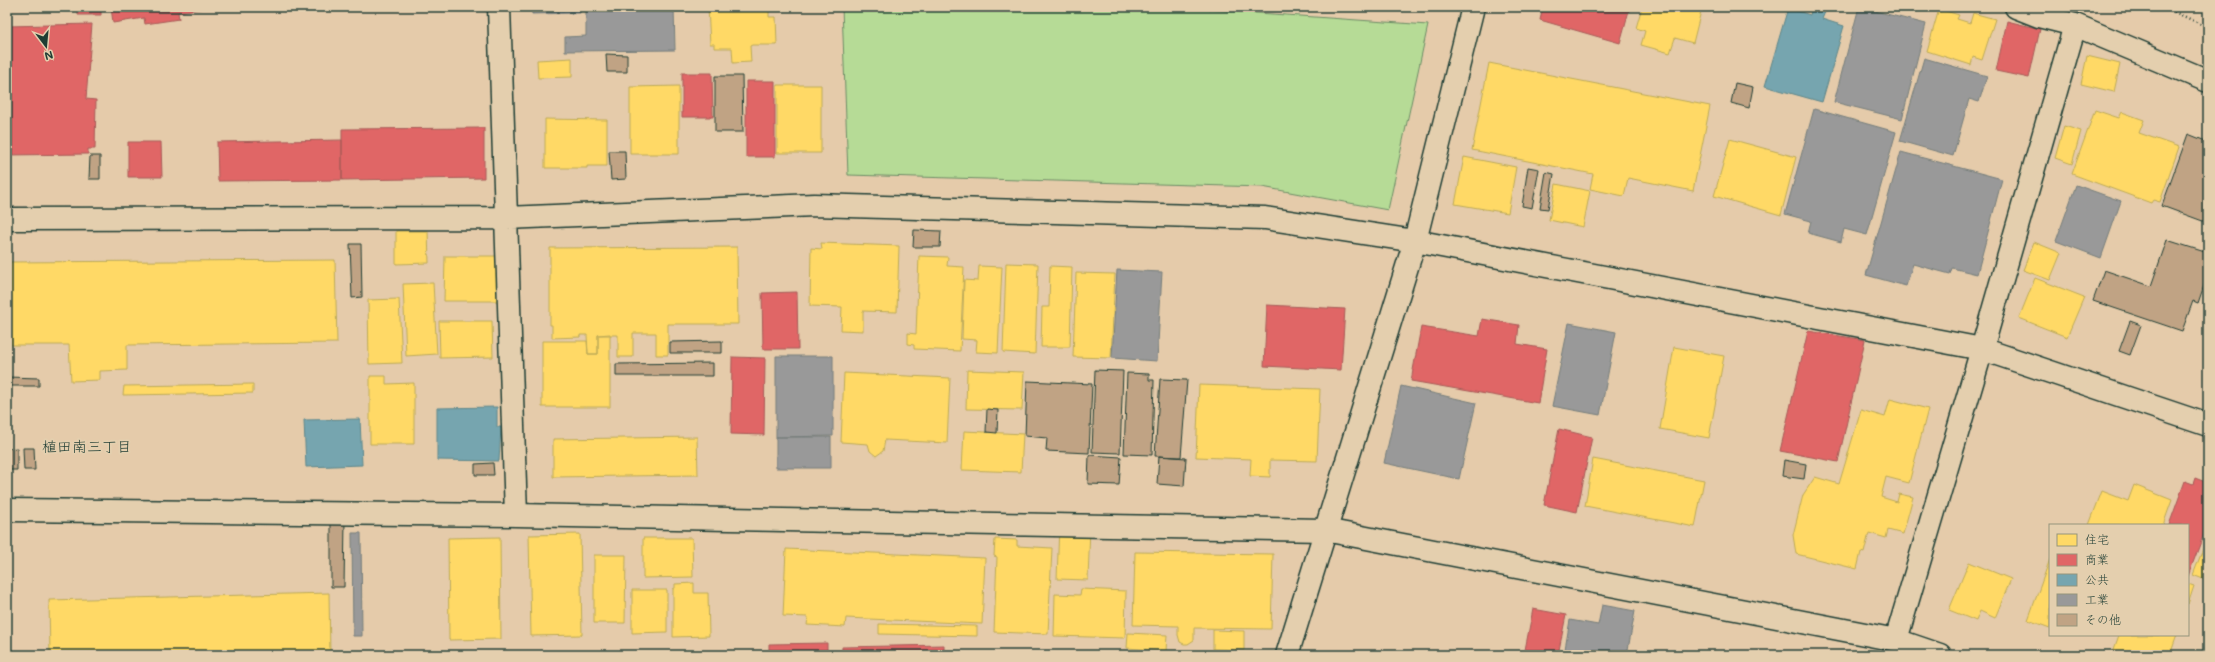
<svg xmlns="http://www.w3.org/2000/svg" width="2215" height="662" font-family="Mali,'Klee One',sans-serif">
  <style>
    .green { fill: #b6db96; stroke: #6a8c65 }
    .homes { fill: #ffd966; stroke: #bcaa57 }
    .shops { fill: #e06666; stroke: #a65a57 }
    .public { fill: #76a5af; stroke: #5c868a }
    .industry { fill: #999; stroke: #747d7b }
    .building { fill: #c0a384; stroke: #1f3d34 }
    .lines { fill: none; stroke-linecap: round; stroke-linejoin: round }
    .minor-casing { stroke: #1f3d34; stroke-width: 25 }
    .tertiary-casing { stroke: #1f3d34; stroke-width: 25 }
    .path { stroke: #1f3d34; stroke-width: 2.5; stroke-dasharray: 1 3; stroke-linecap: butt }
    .minor { stroke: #e4cfae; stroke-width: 22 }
    .tertiary { stroke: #e4cfae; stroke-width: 22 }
    .labels { text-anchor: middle; stroke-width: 4; stroke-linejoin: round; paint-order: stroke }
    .neighbourhood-label { font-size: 15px; fill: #1f3d34; stroke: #e4cfae }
  </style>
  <rect width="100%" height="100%" fill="#e5cbaa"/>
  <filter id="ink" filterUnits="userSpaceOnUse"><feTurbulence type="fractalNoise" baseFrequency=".025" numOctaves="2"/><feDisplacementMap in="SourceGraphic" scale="8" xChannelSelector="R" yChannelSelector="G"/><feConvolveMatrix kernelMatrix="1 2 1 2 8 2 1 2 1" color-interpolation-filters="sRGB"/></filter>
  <g filter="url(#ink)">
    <path class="green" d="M842 7H1173L1428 25 1388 210 1262 187 848 175Z"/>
    <path class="homes" d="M708 7H784L769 8V17H776L777 45H752L750 46 751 62 733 63 732 48H714V44H710Z
      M1642 7H1702L1693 43 1675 38 1670 53 1641 45 1645 31 1636 28Z
      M1939 9 1959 15 1957 19 1970 23 1973 13 1995 19 1982 60 1973 57 1971 65 1927 51Z
      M2087 56 2120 64 2114 92 2081 84Z
      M572 58V77L538 78 537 60Z
      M1489 63 1710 106 1693 191 1628 178 1624 196 1590 189 1593 174 1472 150Z
      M777 85H821V153H777Z
      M679 86V154H630V87Z
      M2095 110 2119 118 2122 112 2144 120 2139 133 2179 147 2160 202 2153 200 2151 203 2072 174Z
      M545 119 607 120V166H587V168H545Z
      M2064 126 2081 131 2072 164 2055 158Z
      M1730 139 1796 157 1781 215 1714 196Z
      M1464 157 1516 167 1508 213 1455 204Z
      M1556 184 1590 191 1583 227 1549 220Z
      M396 231H428L429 263 396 264Z
      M2034 242 2061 253 2050 280 2023 270Z
      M821 243 899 246 897 312 863 311V331L841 330 842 307 810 306 811 248 822 249Z
      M737 247 738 324H668V355H656V333H633V357H618V335H598V354H588L587 335H580V337L552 338V325H550V248Z
      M445 256H498V301H444Z
      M919 256 948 257 947 266 964 267 960 351 914 349V345L908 344V333L916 334Z
      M335 260 337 343 127 345V370L100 371V380L71 381 69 345H11L10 262Z
      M1006 263 1038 264 1035 354 1003 352Z
      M979 266 1002 267 998 353 976 352 977 340 962 339 964 280 978 281Z
      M1050 266 1072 267 1070 347H1041L1042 307H1049Z
      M1076 273 1115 274 1111 358 1073 357Z
      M2035 278 2084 297 2067 337 2019 318Z
      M433 283 437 354 406 356 403 284Z
      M399 299 402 363 369 364 368 300Z
      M2208 313V325L2204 324Z
      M439 321H492L493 357 440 358Z
      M610 334V407H542V341H587L588 354H598V335Z
      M1674 347 1724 356 1709 438 1660 429Z
      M967 370 1024 372 1022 410 966 409Z
      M844 373 950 378 947 443 885 440 883 451 876 456 870 451 868 444 841 442Z
      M370 376H386V384L414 383V444H370Z
      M253 384V393L123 395 124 386Z
      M1199 385 1320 389 1317 461 1270 460V477L1250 476 1251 459 1196 457Z
      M1890 399 1928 409 1909 483 1886 477 1881 497 1897 502 1899 494 1913 497 1903 534 1888 530 1886 538 1869 533 1864 553 1861 552 1857 569 1796 554 1793 535 1803 495 1815 477 1839 484 1861 410 1885 417Z
      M964 431 1023 434 1021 472 962 470Z
      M697 437 698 475 553 477V439Z
      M1593 459 1704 480 1695 527 1585 506Z
      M2134 485 2172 500 2163 525H2089L2102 491 2128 501Z
      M1059 525 1090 527 1088 580 1057 579Z
      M580 534 582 635 531 636 529 535Z
      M2208 536V581L2193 575Z
      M500 537 501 639 449 640 448 538Z
      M643 538H692L693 577 643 578Z
      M995 539 1017 540V546L1052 548 1048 634 994 632 997 557 994 556Z
      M786 549 985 558 982 624 846 618 845 627 807 625 808 617 783 616Z
      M1135 552 1273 554 1271 629 1194 628V640L1188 644H1184L1180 642 1178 635V626L1133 625Z
      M594 555H626L625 623H594Z
      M2050 559V628L2028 620Z
      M1969 562 2011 579 1995 618 1980 611 1976 621 1949 610Z
      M694 583V593H708L709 636 673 637V589L675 588V584Z
      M2188 584 2194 586 2188 604Z
      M1081 589 1126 591 1125 638 1054 636 1055 594 1080 595Z
      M632 590H667V632L632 633Z
      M329 593 330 655H50L49 600Z
      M879 624 977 626V636L879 634Z
      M1213 630 1244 631V650L1213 649Z
      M1128 633 1167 635 1166 651 1127 648Z
      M2119 635H2177L2170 655H2112Z"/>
    <path class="shops" d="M78 7H101V15H78Z
      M111 7H212L178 12 179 19 145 24 144 18 113 23Z
      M1543 7H1630L1620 43 1540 20Z
      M2007 21 2040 29 2029 78 1996 71Z
      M92 24 86 99 96 100 95 149H88V154L7 155V26Z
      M682 73H712L713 117H682Z
      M746 81H775V157H746Z
      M484 128V178L342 180V129Z
      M342 140V180L218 181 217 142Z
      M128 142H161L162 177H128Z
      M797 292 798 349H763L762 293Z
      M1267 305 1345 309 1341 370 1264 366Z
      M1482 319 1519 325 1517 344 1547 349 1538 403 1411 381 1421 327 1479 336Z
      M1808 331 1865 340 1838 462 1780 451Z
      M732 357 765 358 764 435 731 434Z
      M1559 429 1592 437 1577 512 1544 505Z
      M2195 478 2208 483V523L2188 576V525H2169L2185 481 2193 484Z
      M1533 609 1566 615 1558 655H1524Z
      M827 643V655H769V644Z
      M944 645V655H842V647Z"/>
    <path class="public" d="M1788 8 1810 15 1812 8 1825 12 1822 19 1844 26 1822 102 1765 86Z
      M497 407V427H501L499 461 437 460V408Z
      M360 419 362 465 306 467 304 420Z"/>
    <path class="industry" d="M532 7H580V13L532 14Z
      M586 7H674L675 50 565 51V37L586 36Z
      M1859 7 1926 24 1902 119 1834 102Z
      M1924 58 1987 76 1979 102 1969 99 1953 156 1900 141Z
      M1814 109 1896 132 1867 235 1844 229 1841 242 1808 233 1811 221 1785 214Z
      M1901 152 2002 179 1977 274 1952 268 1950 274 1913 264 1906 286 1866 275Z
      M2076 185 2121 201 2101 258 2056 241Z
      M1117 270 1162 272 1157 361 1112 358Z
      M1569 323 1616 332 1600 415 1552 406Z
      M776 356H833V436L776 437Z
      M1401 386 1476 403 1459 479 1384 463Z
      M776 437H831V468H776Z
      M352 533H361L362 636H353Z
      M1602 605 1635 611 1627 655H1564L1570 620 1598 625Z"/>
    <path class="building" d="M606 54 627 55V72H607Z
      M715 76H742L743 132H715Z
      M1735 83 1753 87 1749 108 1731 103Z
      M2188 134 2208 142V223L2162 206Z
      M609 151H625L626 179 611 180Z
      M90 156H100V179H89Z
      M1528 167 1539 169 1532 208 1522 206Z
      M1546 172 1554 174 1548 209 1540 208Z
      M914 230 941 231 940 247H913Z
      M2167 240 2208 253V274L2198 303 2193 301 2182 331 2093 301 2104 270 2151 286Z
      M350 244H361L362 297 352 298Z
      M2130 321 2141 325 2130 355 2119 351Z
      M722 341V353H670V342Z
      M713 363V376H616V364Z
      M1095 370 1123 371 1120 453 1092 452Z
      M1127 373 1149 374V380H1154L1152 455 1124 454Z
      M7 377 39 378V386H7Z
      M1160 379 1187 380 1181 457 1155 456Z
      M1027 381 1092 384 1089 453 1046 451 1047 438 1025 436Z
      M987 409 998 410 997 433 986 432Z
      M17 448V470H7V449Z
      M23 448H34L35 470H24Z
      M1089 455 1121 457 1119 485 1088 484Z
      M1159 456 1186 458 1184 486 1157 484Z
      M1784 460 1806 464 1804 479 1782 476Z
      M493 463 494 475H475V464Z
      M331 520H345L344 587H331Z"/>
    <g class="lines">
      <g class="minor-casing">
        <path id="minor" d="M499 7 516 515
          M2016 7 2039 16 2075 25 2208 81
          M7 219 506 218 814 205 1265 218 1415 241 1473 7
          M7 510 516 515 1325 530 1896 640 1940 655
          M1896 640 1982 349 2075 25"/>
      </g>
      <g class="tertiary-casing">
        <path id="tertiary" d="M1287 655 1415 241 1982 349 2208 425"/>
      </g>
      <path class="path" d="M2163 7 2208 27"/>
      <use href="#minor" class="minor"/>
      <use href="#tertiary" class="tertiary"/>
    </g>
  </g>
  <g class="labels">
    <g class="neighbourhood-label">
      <text x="87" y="452">植田南三丁目</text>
    </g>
  </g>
  <rect width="2215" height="662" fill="none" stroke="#e4cfae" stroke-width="24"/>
  <rect x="12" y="12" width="2191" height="638" fill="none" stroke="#1f3d34" stroke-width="1.5" filter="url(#ink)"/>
  <rect x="2049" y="524" width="140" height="112" fill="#e4cfae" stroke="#95957d"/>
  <rect x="2057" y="534" width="20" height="12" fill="#ffd966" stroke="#95957d"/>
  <text x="2085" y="544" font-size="12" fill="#1f3d34">住宅</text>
  <rect x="2057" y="554" width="20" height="12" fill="#e06666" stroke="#95957d"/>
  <text x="2085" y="564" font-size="12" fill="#1f3d34">商業</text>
  <rect x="2057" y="574" width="20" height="12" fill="#76a5af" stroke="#95957d"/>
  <text x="2085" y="584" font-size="12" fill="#1f3d34">公共</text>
  <rect x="2057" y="594" width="20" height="12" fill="#999999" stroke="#95957d"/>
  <text x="2085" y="604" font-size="12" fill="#1f3d34">工業</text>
  <rect x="2057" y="614" width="20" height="12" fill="#c0a384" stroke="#95957d"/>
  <text x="2085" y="624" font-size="12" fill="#1f3d34">その他</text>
  <g transform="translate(46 46) rotate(164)" stroke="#e4cfae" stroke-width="3" paint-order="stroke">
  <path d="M0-3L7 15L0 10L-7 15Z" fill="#1f3d34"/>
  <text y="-6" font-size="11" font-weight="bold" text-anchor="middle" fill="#1f3d34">N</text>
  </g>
</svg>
